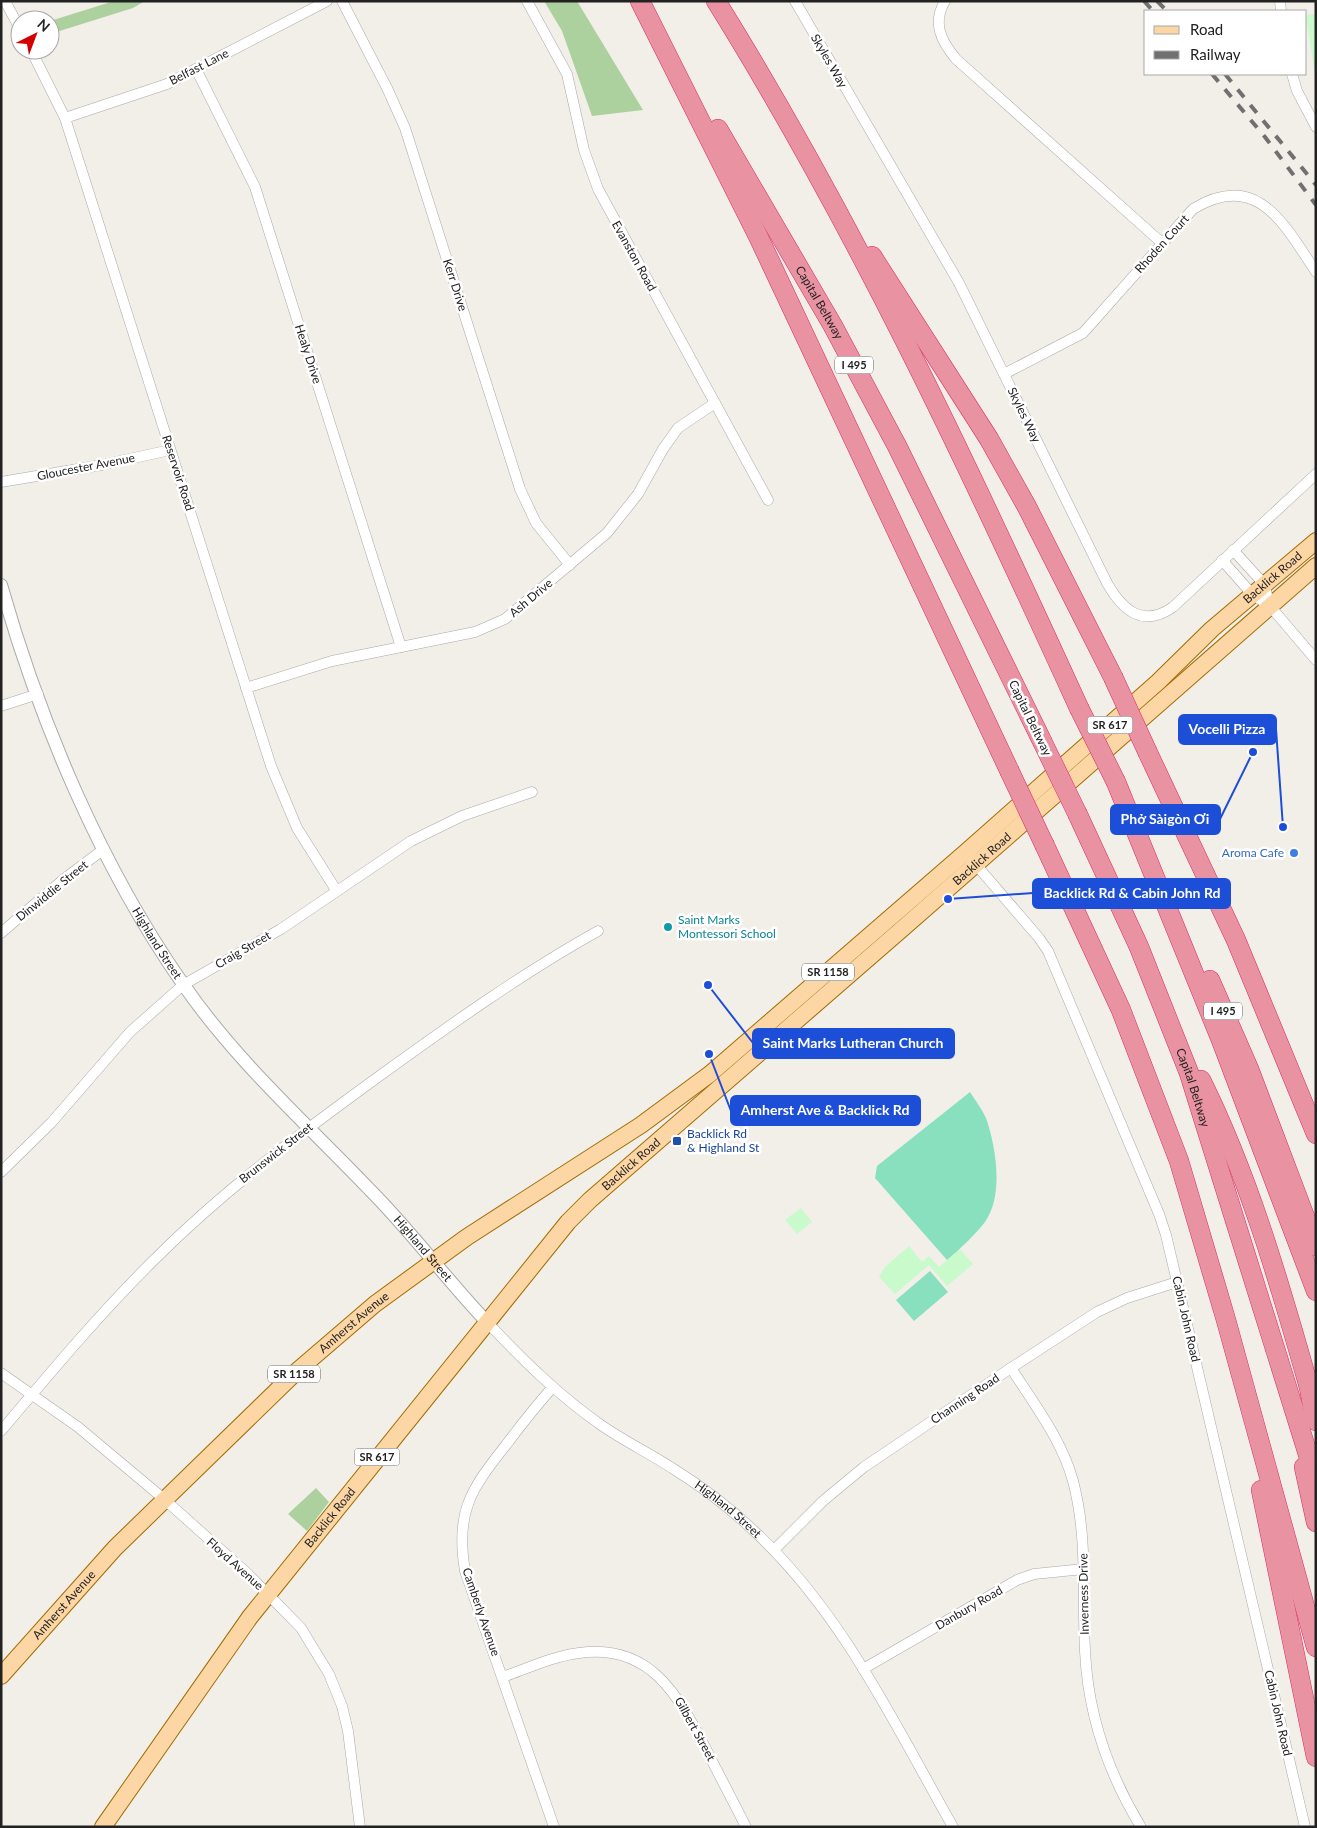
<svg xmlns="http://www.w3.org/2000/svg" width="1317" height="1828" font-family="Lato,sans-serif">
  <style>
    .forest { fill: #add19e }
    .park { fill: #c8facc }
    .pitch { fill: #88e0be }
    .lines { fill: none; stroke-linecap: round; stroke-linejoin: round }
    .minor-casing { stroke: #a9a9a9; stroke-width: 11 }
    .tertiary-casing { stroke: #a9a9a9; stroke-width: 14 }
    .primary-casing { stroke: #a06b00; stroke-width: 18 }
    .motorway-casing { stroke: #dc2a67; stroke-width: 20 }
    .minor { stroke: #fff; stroke-width: 10 }
    .tertiary { stroke: #fff; stroke-width: 12 }
    .primary { stroke: #fcd6a4; stroke-width: 16 }
    .motorway { stroke: #e892a2; stroke-width: 19 }
    .rail { stroke: #707070; stroke-width: 4; stroke-dasharray: 10 10; stroke-linecap: butt }
    .motorway-bridge-casing { stroke: #dc2a67; stroke-width: 20; stroke-linecap: butt }
    .motorway-bridge { stroke: #e892a2; stroke-width: 19 }
    .shop-dot { fill: #3f7fe0; stroke: #fff; stroke-width: 2 }
    .culture-dot { fill: #0f9aa8; stroke: #fff; stroke-width: 2 }
    .transit-dot { fill: #1a4fb4; stroke: #fff; stroke-width: 2 }
    .labels { text-anchor: middle; stroke-width: 5; stroke-linejoin: round; paint-order: stroke }
    .shield { fill: #fff; stroke: #646464; stroke-width: 1 }
    .shield-label { font-size: 11px; font-weight: bold; fill: #222 }
    .street-label { font-size: 12px; fill: #222; stroke: #fff }
    .shop-label { font-size: 12px; fill: #366cbe; stroke: #fff; text-anchor: end }
    .culture-label { font-size: 12px; fill: #0d838f; stroke: #fff; text-anchor: start }
    .transit-label { font-size: 12px; fill: #164399; stroke: #fff; text-anchor: start }
    .leader { fill: none; stroke: #1d4ed8; stroke-width: 2 }
    .callout-dot { fill: #1d4ed8; stroke: #fff; stroke-width: 2 }
    .callout { fill: #1d4ed8; stroke: #1d4ed8; stroke-width: 2 }
    .callout-label { font-size: 14px; text-anchor: middle; font-weight: bold; fill: #fff }
  </style>
  <rect width="100%" height="100%" fill="#f2efe9"/>
  <path class="forest" d="M114 1H145L133 8 50 34V21Z
    M544 1H577L643 110 592 116 562 31Z
    M316 1488 329 1502 307 1531 288 1514Z"/>
  <path class="park" d="M1316 14V81L1306 17V15Z
    M801 1208 812 1222 797 1234 785 1220Z
    M909 1246 922 1262 929 1256 939 1267 960 1249 973 1264 947 1286 929 1265 895 1294 879 1277 885 1267Z"/>
  <path class="pitch" d="M970 1092C975 1100 982 1109 986 1118 996 1147 1004 1195 985 1222 974 1236 960 1249 947 1260L875 1178 877 1166Z
    M930 1271 948 1292 914 1321 896 1300Z"/>
  <g class="lines">
    <g class="minor-casing">
      <g id="minor">
        <path d="M5 1 20 29"/>
        <path d="M342 1 387 88 405 128 520 489 536 523 570 565"/>
        <path d="M527 1 567 74 584 150 598 189 768 500"/>
        <path d="M795 1 959 283 1107 583C1123 611 1143 628 1173 607L1316 474"/>
        <path d="M945 1C932 23 941 41 956 59L1162 243"/>
        <path d="M1280 1 1281 11"/>
        <path d="M31 50 65 118 271 766 297 828 336 890"/>
        <path d="M196 69 255 187 401 647"/>
        <path d="M1292 74 1297 91 1316 127"/>
        <path d="M65 118 167 84 327 1"/>
        <path d="M1004 374 1083 333 1193 209C1258 169 1285 226 1316 272"/>
        <path d="M1 482 102 465 170 450"/>
        <path d="M1233 550 1264 584 1270 606"/>
        <path d="M1222 560 1252 594 1270 606 1316 660"/>
        <path d="M246 688 332 661 475 632 505 619 607 533 638 494 663 449 678 428 715 403"/>
        <path d="M1 706 38 694"/>
        <path d="M972 860 1039 938 1048 951 1159 1214 1166 1235 1305 1827"/>
        <path d="M1 933 64 879 104 849"/>
        <path d="M1 1172 51 1123 130 1032 183 985 281 929 411 841 462 816 532 792"/>
        <path id="s1" d="M486 1321C522 1359 558 1395 601 1425 624 1441 649 1453 672 1468 701 1486 728 1506 753 1530 842 1612 894 1723 953 1827"/>
        <path d="M1011 1368C1034 1404 1062 1440 1073 1481 1088 1537 1082 1594 1085 1651 1088 1715 1108 1773 1141 1827"/>
        <path d="M1 1373 78 1427 164 1499 247 1573 301 1628 329 1674 342 1706 348 1731 360 1827"/>
        <path d="M552 1388C536 1406 521 1425 506 1445 471 1489 455 1512 465 1571L554 1827"/>
        <path d="M1 1431C51 1372 101 1312 156 1258 224 1190 301 1133 378 1077 450 1025 521 974 598 931"/>
        <path d="M774 1550 823 1501 864 1467 1011 1368 1097 1312 1127 1298 1177 1282"/>
        <path d="M863 1669 1017 1580 1034 1574 1084 1569"/>
        <path d="M503 1677C528 1668 554 1656 579 1653 650 1643 678 1695 706 1749 719 1775 733 1801 746 1827"/>
      </g>
    </g>
    <g class="tertiary-casing">
      <g id="tertiary">
        <path id="s2" d="M1 585C40 722 101 867 183 984 236 1061 306 1123 370 1190 411 1231 446 1279 486 1321"/>
      </g>
    </g>
    <g class="primary-casing">
      <g id="primary">
        <path id="s3" d="M1 1676 115 1548 297 1371 375 1304 467 1237 641 1125 710 1074 966 852 1158 682 1212 629 1316 541"/>
        <path id="s4" d="M103 1827 250 1617 568 1222 590 1200C833 990 1075 778 1316 566"/>
      </g>
    </g>
    <g class="motorway-casing">
      <g id="motorway">
        <path d="M640 1 758 236 1009 770"/>
        <path d="M716 1C856 226 969 467 1079 708"/>
        <path id="s5" d="M718 129 833 326 897 446 1042 741"/>
        <path d="M872 256 989 439 1027 507 1113 677"/>
        <path d="M1148 753 1236 940 1316 1134"/>
        <path d="M1116 782 1221 1040 1316 1291"/>
        <path id="s6" d="M1078 815 1139 947 1189 1073 1316 1480"/>
        <path d="M1045 846 1121 1010 1179 1161 1226 1320 1316 1647"/>
        <path d="M1210 980 1249 1069 1316 1246"/>
        <path d="M1201 1080C1248 1175 1278 1278 1307 1380 1311 1393 1312 1408 1316 1421"/>
        <path d="M1304 1467 1316 1522"/>
        <path d="M1261 1490 1316 1757"/>
      </g>
    </g>
    <use href="#minor" class="minor"/>
    <use href="#tertiary" class="tertiary"/>
    <use href="#primary" class="primary"/>
    <use href="#motorway" class="motorway"/>
    <path class="rail" d="M1144 1 1153 11
      M1157 1 1167 11
      M1212 74 1265 137 1316 205
      M1225 74 1316 185"/>
    <g class="motorway-bridge-casing">
      <path id="motorway-bridge" d="M1113 677 1148 753
        M1079 708 1116 782
        M1042 741 1078 815
        M1009 770 1045 846"/>
    </g>
    <use href="#motorway-bridge" class="motorway-bridge"/>
  </g>
  <circle class="shop-dot" cx="1294" cy="853" r="5"/>
  <circle class="culture-dot" cx="668" cy="927" r="5"/>
  <rect class="transit-dot" x="672" y="1136" width="10" height="10" rx="2.5"/>
  <g class="labels">
    <g class="shield">
      <rect x="835" y="356.5" width="38" height="17" rx="4"/>
      <rect x="1087.5" y="716.5" width="45" height="17" rx="4"/>
      <rect x="802" y="963.5" width="52" height="17" rx="4"/>
      <rect x="1204" y="1002.5" width="38" height="17" rx="4"/>
      <rect x="268" y="1365.5" width="52" height="17" rx="4"/>
      <rect x="354.5" y="1448.5" width="45" height="17" rx="4"/>
    </g>
    <g class="shield-label">
      <text x="854" y="369">I 495</text>
      <text x="1110" y="729">SR 617</text>
      <text x="828" y="976">SR 1158</text>
      <text x="1223" y="1015">I 495</text>
      <text x="294" y="1378">SR 1158</text>
      <text x="377" y="1461">SR 617</text>
    </g>
    <g class="street-label">
      <text transform="translate(829 61) rotate(60)" y="4">Skyles Way</text>
      <text transform="translate(199 67) rotate(-27)" y="4">Belfast Lane</text>
      <text transform="translate(1162 244) rotate(-48)" y="4">Rhoden Court</text>
      <text transform="translate(634 256) rotate(61)" y="4">Evanston Road</text>
      <text transform="translate(455 285) rotate(72)" y="4">Kerr Drive</text>
      <text dy="4" stroke="none"><textPath href="#s5" startOffset="201">Capital Beltway</textPath></text>
      <text transform="translate(308 354) rotate(72)" y="4">Healy Drive</text>
      <text transform="translate(1024 415) rotate(64)" y="4">Skyles Way</text>
      <text transform="translate(86 467) rotate(-11)" y="4">Gloucester Avenue</text>
      <text transform="translate(178 473) rotate(72)" y="4">Reservoir Road</text>
      <text dy="4" stroke="none"><textPath href="#s3" startOffset="1685">Backlick Road</textPath></text>
      <text transform="translate(531 598) rotate(-40)" y="4">Ash Drive</text>
      <text transform="translate(1030 718) rotate(64)" y="4">Capital Beltway</text>
      <text dy="4" stroke="none"><textPath href="#s4" startOffset="1314">Backlick Road</textPath></text>
      <text transform="translate(52 891) rotate(-39)" y="4">Dinwiddie Street</text>
      <text dy="4" stroke="none"><textPath href="#s2" startOffset="392">Highland Street</textPath></text>
      <text transform="translate(243 950) rotate(-30)" y="4">Craig Street</text>
      <text dy="4" stroke="none"><textPath href="#s6" startOffset="296">Capital Beltway</textPath></text>
      <text transform="translate(276 1153) rotate(-38)" y="4">Brunswick Street</text>
      <text dy="4" stroke="none"><textPath href="#s4" startOffset="849">Backlick Road</textPath></text>
      <text dy="4" stroke="none"><textPath href="#s2" startOffset="798">Highland Street</textPath></text>
      <text transform="translate(1186 1319) rotate(77)" y="4">Cabin John Road</text>
      <text dy="4" stroke="none"><textPath href="#s3" startOffset="500">Amherst Avenue</textPath></text>
      <text transform="translate(965 1399) rotate(-34)" y="4">Channing Road</text>
      <text dy="4" stroke="none"><textPath href="#s1" startOffset="308">Highland Street</textPath></text>
      <text dy="4" stroke="none"><textPath href="#s4" startOffset="384">Backlick Road</textPath></text>
      <text transform="translate(235 1564) rotate(42)" y="4">Floyd Avenue</text>
      <text transform="translate(1084 1594) rotate(-91)" y="4">Inverness Drive</text>
      <text dy="4" stroke="none"><textPath href="#s3" startOffset="95">Amherst Avenue</textPath></text>
      <text transform="translate(969 1608) rotate(-30)" y="4">Danbury Road</text>
      <text transform="translate(481 1612) rotate(71)" y="4">Camberly Avenue</text>
      <text transform="translate(1278 1713) rotate(77)" y="4">Cabin John Road</text>
      <text transform="translate(695 1729) rotate(61)" y="4">Gilbert Street</text>
    </g>
    <g class="shop-label">
      <text x="1284" y="857">Aroma Cafe</text>
    </g>
    <g class="culture-label">
      <text x="678" y="924">Saint Marks<tspan x="678" dy="14">Montessori School</tspan></text>
    </g>
    <g class="transit-label">
      <text x="687" y="1138">Backlick Rd<tspan x="687" dy="14">&amp; Highland St</tspan></text>
    </g>
  </g>
  <path class="leader" d="M1283 827L1276 729M1253 752L1220 819M948 899L1033 893M708 985L753 1043M709 1054L731 1111"/>
  <g class="callout-dot">
    <circle cx="1283" cy="827" r="5"/>
    <circle cx="1253" cy="752" r="5"/>
    <circle cx="948" cy="899" r="5"/>
    <circle cx="708" cy="985" r="5"/>
    <circle cx="709" cy="1054" r="5"/>
  </g>
  <g class="callout">
    <rect x="1179" y="715" width="97" height="29" rx="5"/>
    <rect x="1111" y="805" width="109" height="29" rx="5"/>
    <rect x="1033" y="879" width="197" height="29" rx="5"/>
    <rect x="753" y="1029" width="201" height="29" rx="5"/>
    <rect x="731" y="1096" width="189" height="29" rx="5"/>
  </g>
  <g class="callout-label">
    <text x="1227" y="734">Vocelli Pizza</text>
    <text x="1165" y="824">Phở Sàigòn Ơi</text>
    <text x="1132" y="898">Backlick Rd &amp; Cabin John Rd</text>
    <text x="853" y="1048">Saint Marks Lutheran Church</text>
    <text x="825" y="1115">Amherst Ave &amp; Backlick Rd</text>
  </g>
  <rect width="1317" height="1828" fill="none" stroke="#222222" stroke-width="5"/>
  <rect x="1144" y="10" width="162" height="65" fill="#ffffff" stroke="#a7a7a7"/>
  <rect x="1154" y="26" width="25" height="8" fill="#fcd6a4" stroke="#a7a7a7"/>
  <text x="1190" y="35" font-size="15" fill="#222222">Road</text>
  <rect x="1154" y="51" width="25" height="8" fill="#707070" stroke="#a7a7a7"/>
  <text x="1190" y="60" font-size="15" fill="#222222">Railway</text>
  <g transform="translate(35 35) rotate(42)"><circle r="24" fill="#ffffff" stroke="#a7a7a7"/>
  <path d="M0-4L9 19L0 12L-9 19Z" fill="#d40000"/>
  <text y="-8" font-size="14" font-weight="bold" text-anchor="middle" fill="#222222">N</text>
  </g>
</svg>
